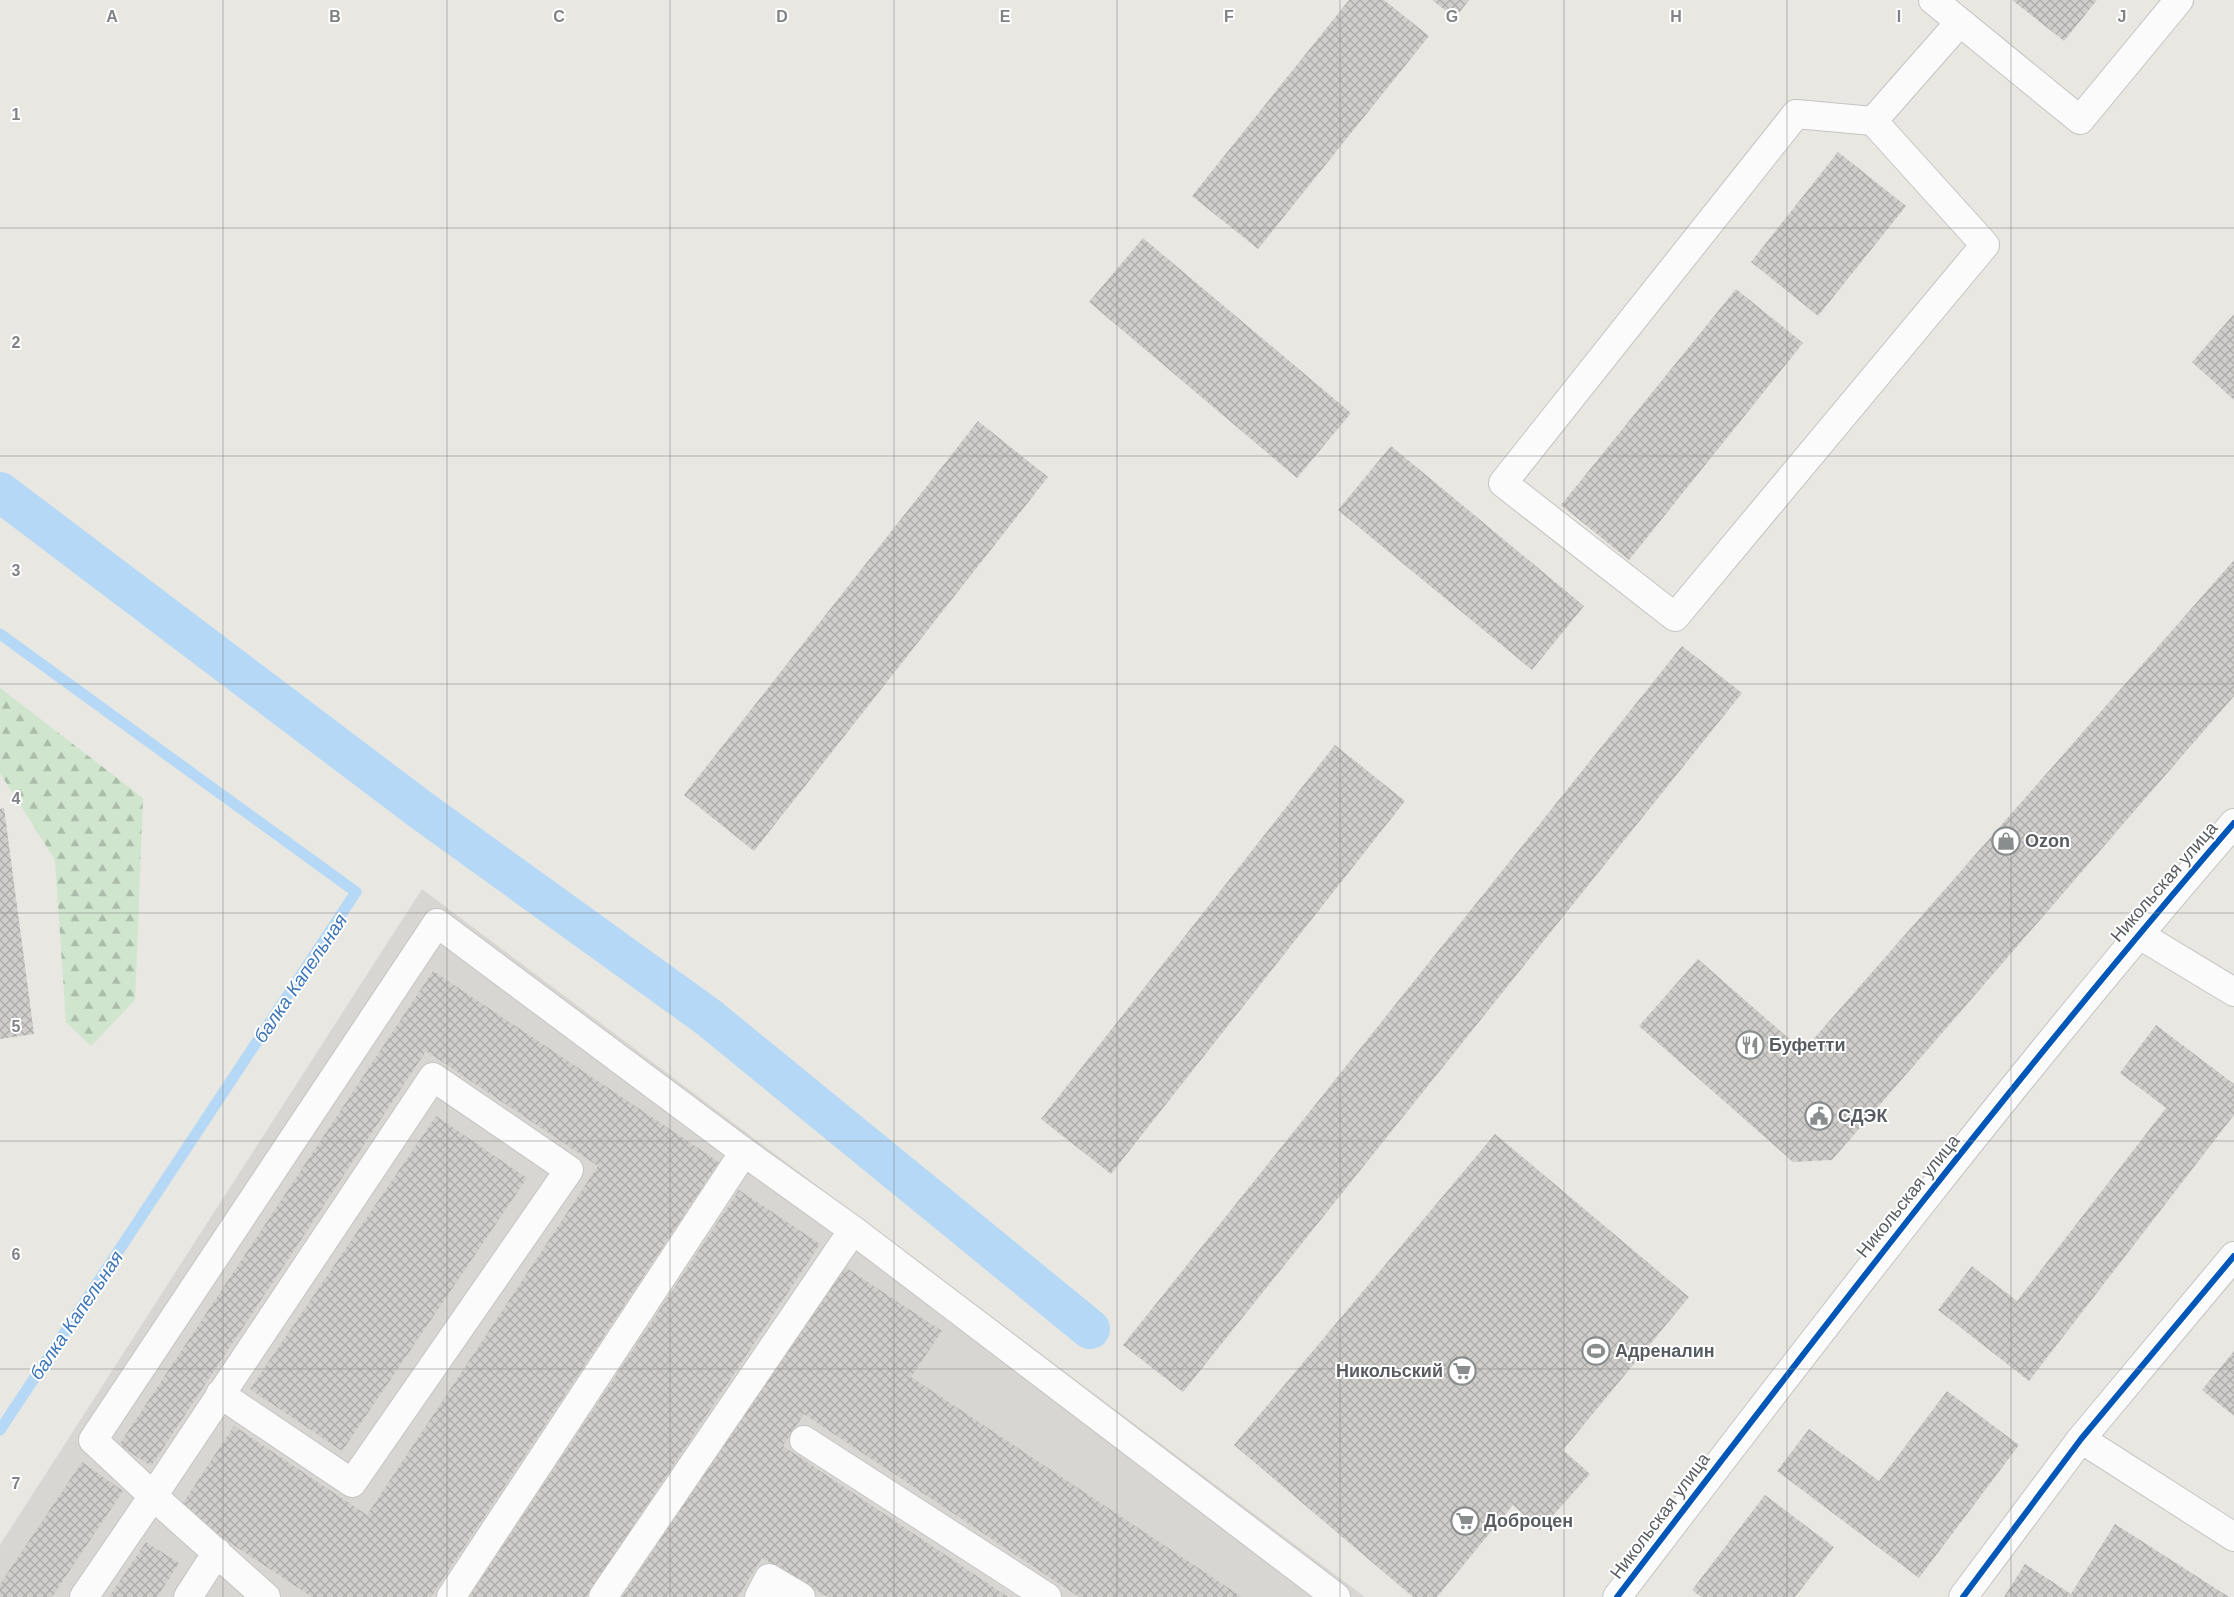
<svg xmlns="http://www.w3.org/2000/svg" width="2234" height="1597" font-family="Arial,sans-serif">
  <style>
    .industrial { fill: #d8d6d2 }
    .forest { fill: url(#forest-firs) }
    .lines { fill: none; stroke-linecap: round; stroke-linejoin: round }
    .stream { stroke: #b4d8f6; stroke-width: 11 }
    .canal { stroke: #b4d8f6; stroke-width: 40 }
    .building { fill: url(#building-cross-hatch) }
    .minor-casing { stroke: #c4c4c3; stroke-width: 30 }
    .minor { stroke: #fcfbfb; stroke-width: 28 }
    .cycleway-casing { stroke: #fff; stroke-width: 9 }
    .cycleway { stroke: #0057b8; stroke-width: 6 }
    .grid { fill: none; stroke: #808385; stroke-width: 1; stroke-opacity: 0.55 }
    .labels { text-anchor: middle; stroke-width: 4; stroke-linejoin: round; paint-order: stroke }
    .poi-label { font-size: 18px; font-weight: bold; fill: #585c60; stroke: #fff; text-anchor: start }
    .street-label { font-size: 18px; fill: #585c60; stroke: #fff }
    .water-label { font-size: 19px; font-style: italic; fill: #3e76b7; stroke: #fff }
    .grid-label { font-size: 16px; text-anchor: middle; font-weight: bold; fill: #808385; stroke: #fff; stroke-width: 4; stroke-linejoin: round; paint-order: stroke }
  </style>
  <defs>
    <pattern id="forest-firs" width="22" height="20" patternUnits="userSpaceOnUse" patternTransform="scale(1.25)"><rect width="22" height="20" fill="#cfe5cd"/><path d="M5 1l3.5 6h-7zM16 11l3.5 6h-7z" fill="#abbdaa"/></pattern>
    <pattern id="building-cross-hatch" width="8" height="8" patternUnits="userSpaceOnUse" patternTransform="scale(1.25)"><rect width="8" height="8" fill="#cfcecb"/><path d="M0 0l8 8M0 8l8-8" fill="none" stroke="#abaaa8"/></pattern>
  </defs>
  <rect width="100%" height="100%" fill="#e8e7e2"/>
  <path class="industrial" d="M422 889 1365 1597H0V1545Z"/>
  <path class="forest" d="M0 688 143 798 135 1000 91 1046 66 1022 55 860 0 773Z"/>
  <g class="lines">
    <path class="stream" d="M0 634 356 892 0 1430"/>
    <path class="canal" d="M0 492 421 810 708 1017 1090 1329"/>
  </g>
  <path class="building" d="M1349 0H1384L1429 36 1258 249 1192 196Z
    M1432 0H1469L1455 18Z
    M2012 0H2097L2064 41Z
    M1838 152 1906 206 1818 316 1751 262Z
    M1143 238 1351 413 1297 478 1089 302Z
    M1736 289 1803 343 1629 560 1561 505Z
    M2234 314V400L2192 362Z
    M978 421 1048 477 754 851 684 795Z
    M1391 446 1584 606 1532 670 1338 510Z
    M2234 560V696L1832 1160 1793 1162 1639 1026 1698 959 1803 1051Z
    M1682 646 1742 693 1183 1392 1123 1345Z
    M1335 745 1405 801 1111 1174 1041 1119Z
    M4 808 34 1034 0 1039V809Z
    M433 971 719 1162 431 1597H312L179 1509 234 1426 367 1515 598 1166 426 1051 151 1466 119 1445Z
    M2156 1025 2234 1084V1115L2029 1381 1938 1310 1972 1266 2017 1301 2166 1108 2120 1073Z
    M436 1116 527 1178 342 1451 250 1389Z
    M1495 1134 1689 1297 1563 1450 1590 1474 1540 1530 1513 1505 1437 1597H1413L1234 1445Z
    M739 1190 820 1244 586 1597H469Z
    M842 1265 942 1331 911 1377 1242 1597H1079L804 1414 783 1446 1008 1597H828L762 1558 738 1597H622Z
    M2234 1351V1416L2202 1390Z
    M1947 1391 2019 1445 1919 1578 1777 1471 1809 1429 1879 1481Z
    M82 1462 123 1491 52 1597H0V1584Z
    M1765 1495 1834 1547 1795 1597H1701L1692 1590Z
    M2115 1524 2229 1597H2004L2025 1564 2071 1594Z
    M146 1542 179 1563 157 1597H109Z"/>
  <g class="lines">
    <g class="minor-casing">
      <path id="minor" d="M1933 0 2080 120 2179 0
        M1873 121 1796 114 1503 483 1675 617 1985 245 1873 121 1960 22
        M2138 934 2234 992
        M220 1394 352 1483 569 1170 433 1077 153 1496 266 1597
        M2081 1439 2234 1537
        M804 1440 1047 1597
        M84 1597 153 1496 93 1440 437 923 744 1152 853 1230 1336 1597
        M188 1597 217 1552
        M451 1597 744 1152
        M603 1597 853 1230
        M759 1597 769 1578 801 1597
        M1617 1597C1817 1335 2018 1073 2234 823
        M1963 1597 2081 1439 2234 1256"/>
    </g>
    <use href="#minor" class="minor"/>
    <g class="cycleway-casing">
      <path id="cycleway" d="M1617 1597C1817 1335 2018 1073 2234 823
        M1963 1597 2081 1439 2234 1256"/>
    </g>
    <use href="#cycleway" class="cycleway"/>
  </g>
  <path class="grid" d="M223 0V1597M447 0V1597M670 0V1597M894 0V1597M1117 0V1597M1340 0V1597M1564 0V1597M1787 0V1597M2011 0V1597M0 228H2234M0 456H2234M0 684H2234M0 913H2234M0 1141H2234M0 1369H2234"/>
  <defs>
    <g id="shop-ring" transform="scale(1.4375)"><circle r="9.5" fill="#fff" stroke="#8a8d8e" stroke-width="1.5"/><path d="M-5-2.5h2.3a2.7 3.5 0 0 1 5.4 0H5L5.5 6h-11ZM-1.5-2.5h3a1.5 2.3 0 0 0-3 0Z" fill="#8a8d8e"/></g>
    <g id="restaurant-ring" transform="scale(1.4375)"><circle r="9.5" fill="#fff" stroke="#8a8d8e" stroke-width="1.5"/><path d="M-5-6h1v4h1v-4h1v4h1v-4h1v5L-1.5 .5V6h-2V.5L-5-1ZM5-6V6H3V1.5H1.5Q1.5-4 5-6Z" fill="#8a8d8e"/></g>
    <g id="civic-ring" transform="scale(1.4375)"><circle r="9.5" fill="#fff" stroke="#8a8d8e" stroke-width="1.5"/><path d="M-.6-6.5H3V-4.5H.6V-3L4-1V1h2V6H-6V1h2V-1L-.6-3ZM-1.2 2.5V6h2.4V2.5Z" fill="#8a8d8e"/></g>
    <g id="stadium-ring" transform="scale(1.4375)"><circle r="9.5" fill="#fff" stroke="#8a8d8e" stroke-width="1.5"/><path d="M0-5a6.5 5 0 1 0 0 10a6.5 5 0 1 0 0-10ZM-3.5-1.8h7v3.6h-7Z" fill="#8a8d8e"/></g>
    <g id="supermarket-ring" transform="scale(1.4375)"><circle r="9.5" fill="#fff" stroke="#8a8d8e" stroke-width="1.5"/><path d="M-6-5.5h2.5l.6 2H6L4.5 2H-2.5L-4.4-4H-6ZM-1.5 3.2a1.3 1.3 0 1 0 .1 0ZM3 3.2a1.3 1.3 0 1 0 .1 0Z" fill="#8a8d8e"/></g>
  </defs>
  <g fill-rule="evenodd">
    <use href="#shop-ring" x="2006" y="841"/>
    <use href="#restaurant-ring" x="1750" y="1045"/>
    <use href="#civic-ring" x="1819" y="1116"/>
    <use href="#stadium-ring" x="1596" y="1351"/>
    <use href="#supermarket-ring" x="1462" y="1371"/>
    <use href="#supermarket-ring" x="1465" y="1521"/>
  </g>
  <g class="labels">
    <g class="poi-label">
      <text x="2025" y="847">Ozon</text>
      <text x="1769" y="1051">Буфетти</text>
      <text x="1838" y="1122">СДЭК</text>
      <text x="1615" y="1357">Адреналин</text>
      <text x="1443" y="1377" text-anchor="end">Никольский</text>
      <text x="1484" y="1527">Доброцен</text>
    </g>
    <g class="street-label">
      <text transform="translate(2164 882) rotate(-49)" y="6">Никольская улица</text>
      <text transform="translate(1908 1196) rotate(-51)" y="6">Никольская улица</text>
      <text transform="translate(1660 1516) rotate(-53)" y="6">Никольская улица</text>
    </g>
    <g class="water-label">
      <text transform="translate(300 978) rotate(-56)" y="7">балка Капельная</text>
      <text transform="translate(76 1315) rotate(-56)" y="7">балка Капельная</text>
    </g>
  </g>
  <g class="grid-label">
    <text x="112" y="22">A</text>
    <text x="335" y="22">B</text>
    <text x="559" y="22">C</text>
    <text x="782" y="22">D</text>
    <text x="1005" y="22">E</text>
    <text x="1229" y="22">F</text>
    <text x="1452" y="22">G</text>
    <text x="1676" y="22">H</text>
    <text x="1899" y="22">I</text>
    <text x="2122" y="22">J</text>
    <text x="16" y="120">1</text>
    <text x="16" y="348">2</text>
    <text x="16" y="576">3</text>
    <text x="16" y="804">4</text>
    <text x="16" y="1032">5</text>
    <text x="16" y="1260">6</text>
    <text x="16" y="1489">7</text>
  </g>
</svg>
